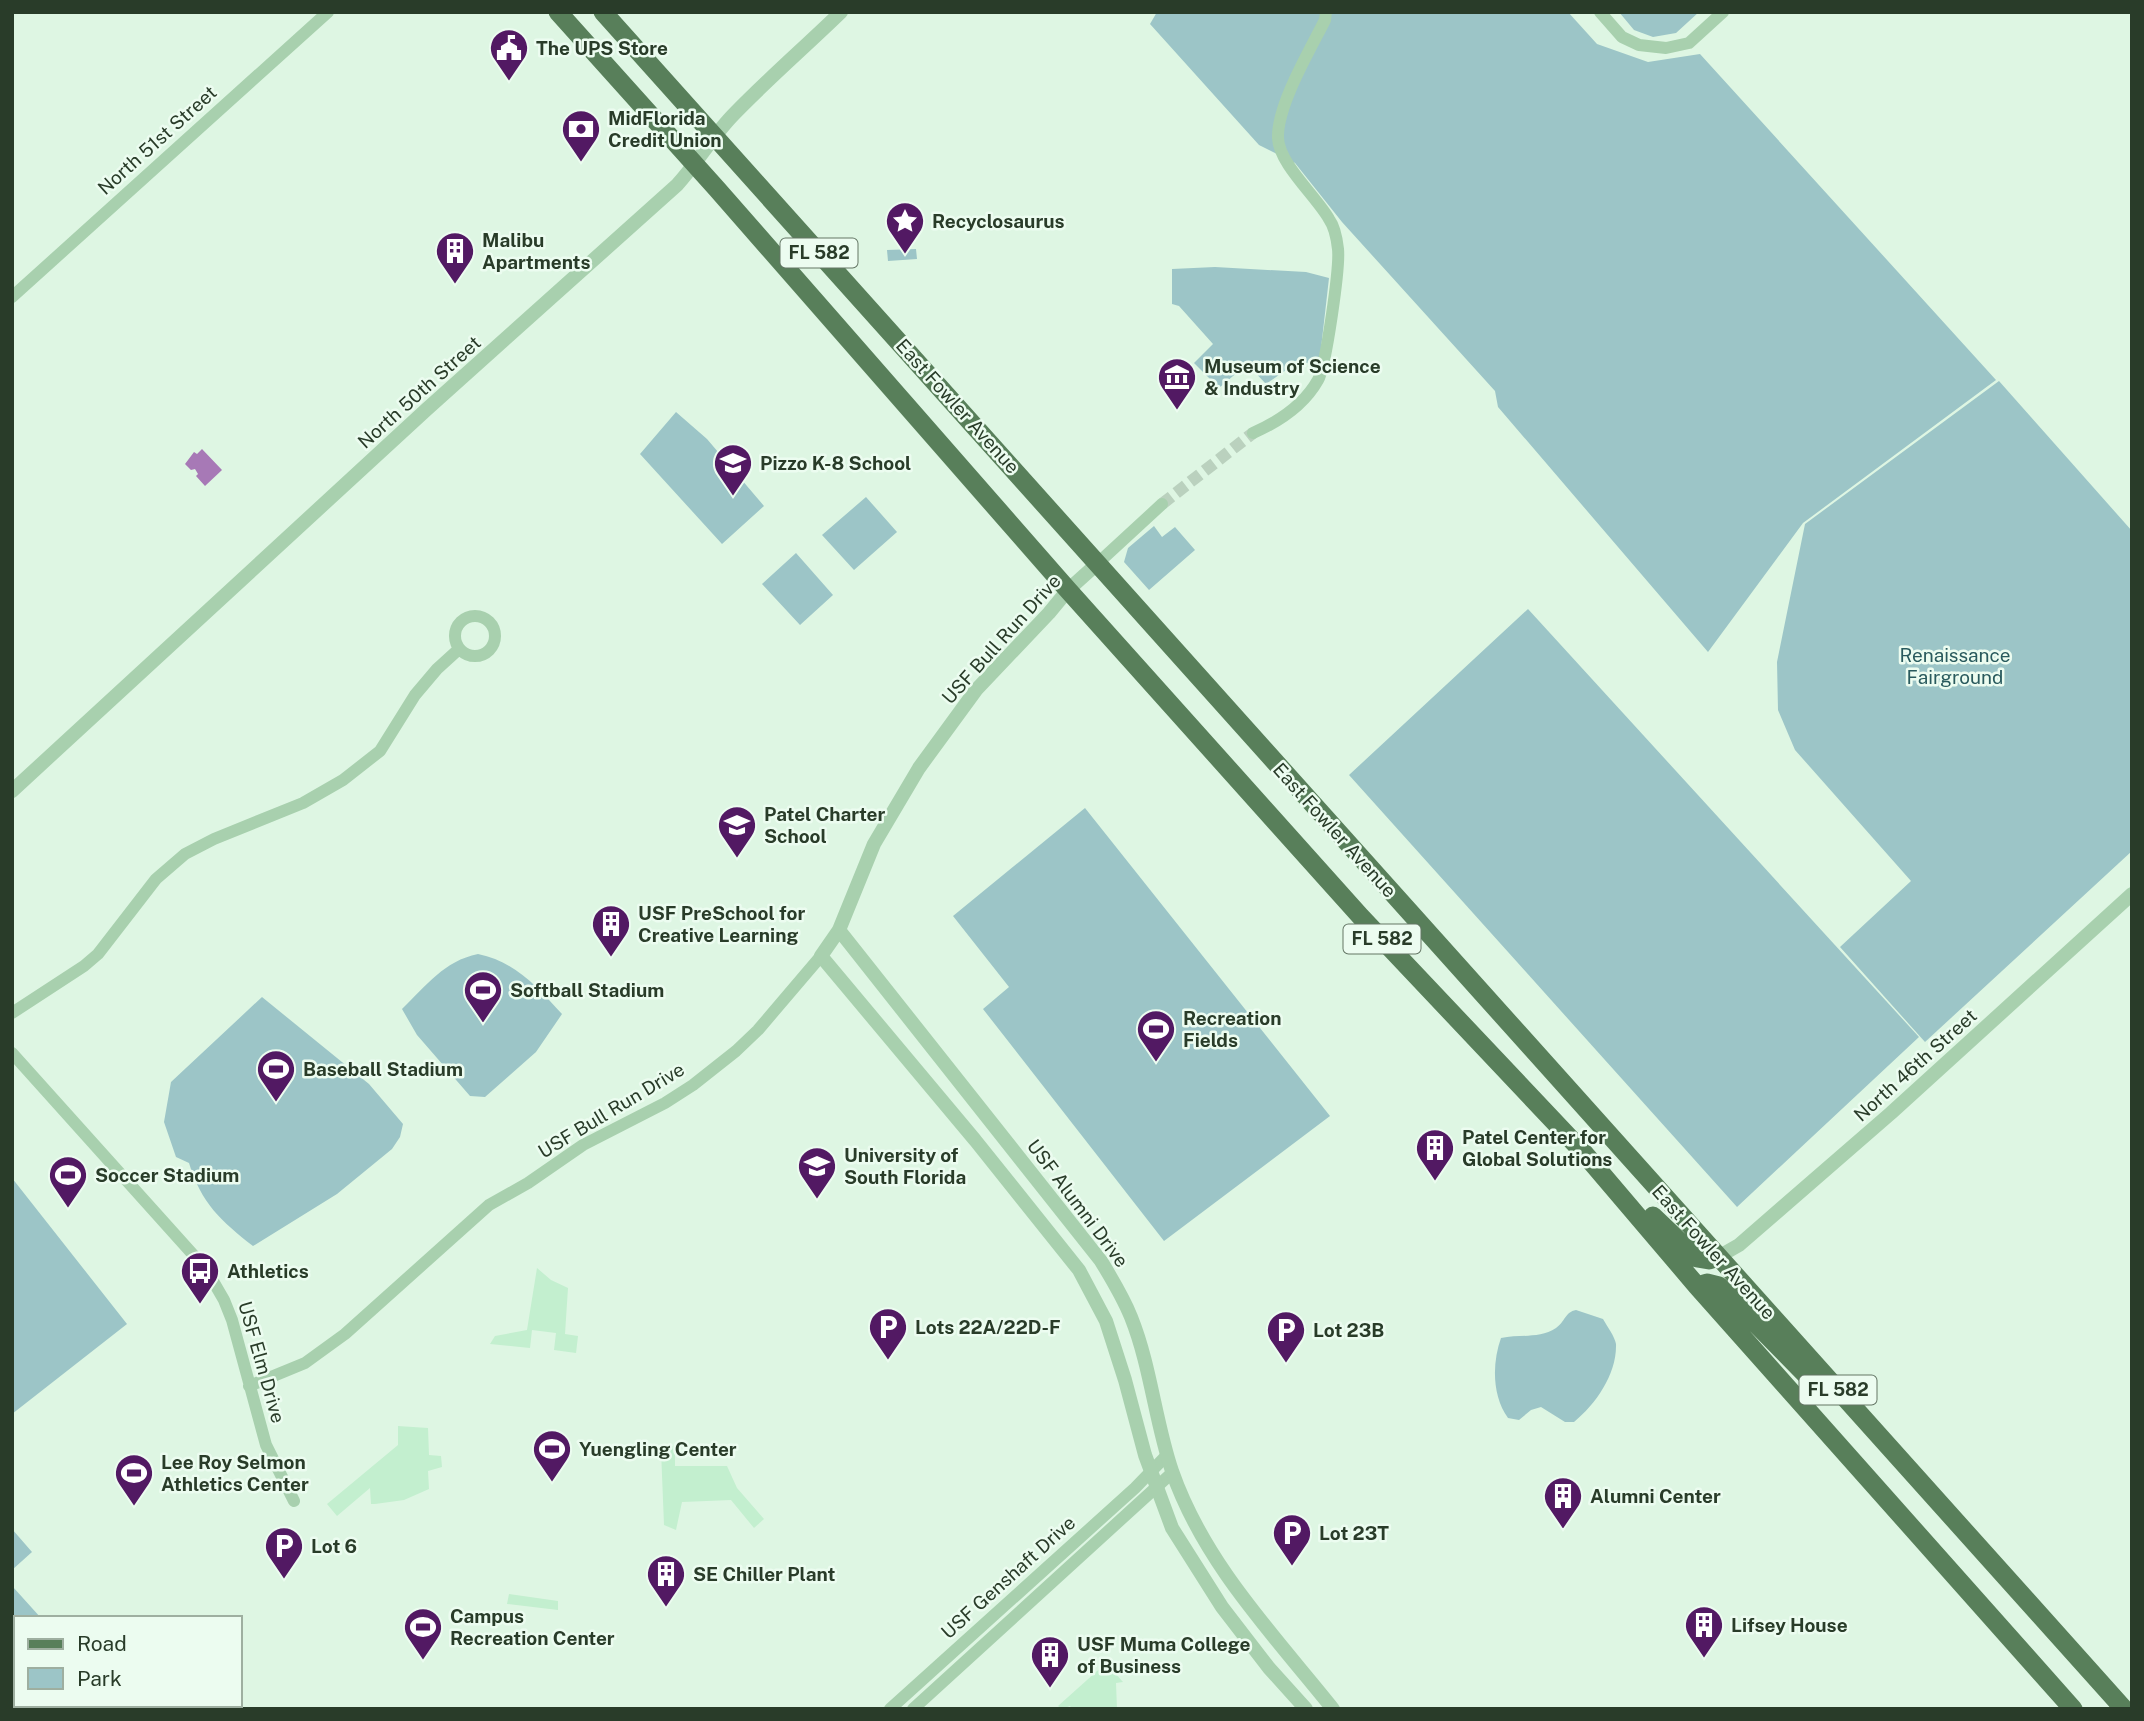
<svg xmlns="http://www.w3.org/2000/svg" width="2144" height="1721" font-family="'Public Sans',sans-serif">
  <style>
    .green { fill: #9cc5c7 }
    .plaza { fill: #c3efcf }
    .water { fill: #a779b6 }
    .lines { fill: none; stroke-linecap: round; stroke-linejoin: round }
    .minor-tunnel { stroke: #bad1be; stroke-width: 12; stroke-dasharray: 12 6; stroke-linecap: butt }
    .minor { stroke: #a8d0ae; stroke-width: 12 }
    .tertiary { stroke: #a8d0ae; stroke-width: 14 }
    .primary { stroke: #587f5a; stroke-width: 19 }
    .labels { text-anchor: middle; stroke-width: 5; stroke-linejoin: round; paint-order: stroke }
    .shield { fill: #ecfcf0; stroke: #647665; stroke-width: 2 }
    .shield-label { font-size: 18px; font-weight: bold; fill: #293c29 }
    .poi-label { font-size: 19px; font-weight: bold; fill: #293c29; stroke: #ecfcf0; text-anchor: start }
    .street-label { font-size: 19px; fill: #293c29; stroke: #ecfcf0 }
    .park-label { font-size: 19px; fill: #295a5d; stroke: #ecfcf0 }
  </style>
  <rect width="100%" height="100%" fill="#def6e3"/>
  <path class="green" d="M1157 12H1568L1597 44 1648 62 1700 54 1996 380 1803 523 1708 652 1498 407 1495 391 1342 222 1295 163 1259 145 1150 24Z
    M1619 12H1699L1676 33 1653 37 1634 30Z
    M916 249 917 259 888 261 887 250Z
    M1215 267 1306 272 1329 278 1319 366 1299 361 1266 384 1247 364 1219 388 1194 363 1213 344 1179 306 1172 304V269Z
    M1999 381 2132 531V851L1925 1042 1840 947 1911 881 1795 750 1778 710 1777 662 1805 524Z
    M676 412 707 439 764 506 722 544 640 454Z
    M866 497 897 532 854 570 822 535Z
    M1154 526 1162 537 1175 527 1195 550 1149 590 1124 562 1128 548Z
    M796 553 833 595 800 625 762 584Z
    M1528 609 1919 1037 1737 1207 1349 775Z
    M1085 808 1330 1116 1164 1241 983 1009 1009 987 953 916Z
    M478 954C516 962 537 987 562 1014L536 1052 485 1097 470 1096 417 1035 402 1009C427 985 444 961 478 954Z
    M262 997 369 1084 403 1124 400 1137 392 1149 337 1194 253 1246C221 1221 201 1203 189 1163L176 1157 164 1122 171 1082Z
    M12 1178 127 1324 12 1414Z
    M1576 1310 1603 1319C1607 1326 1615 1337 1616 1344 1617 1374 1596 1404 1574 1422H1565L1541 1407 1531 1410 1519 1420 1508 1418C1492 1396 1492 1363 1501 1338 1519 1334 1539 1339 1556 1328 1565 1322 1565 1312 1576 1310Z
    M12 1529 32 1552 12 1570Z
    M13 1587 41 1618H16V1705H120L123 1709H12Z"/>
  <path class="plaza" d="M537 1268 551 1280 568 1288 565 1334 578 1336 576 1353 554 1350 556 1333 532 1330 530 1348 490 1344 495 1336 527 1330Z
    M398 1426 428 1428 429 1455 441 1456 442 1467 428 1471 429 1489 404 1500 375 1504H371L370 1488 337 1516 327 1504 398 1445Z
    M675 1445V1466H727L737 1488 764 1519 754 1528 731 1500 682 1502 676 1530 664 1525 661 1450Z
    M509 1594 558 1601V1610L507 1604Z
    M1106 1663 1123 1682 1116 1683 1117 1709H1072L1070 1706 1062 1709 1058 1706Z"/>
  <path class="water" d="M202 449 222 470 205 486 196 476 198 474 195 469 191 470 185 464 194 452 197 454Z"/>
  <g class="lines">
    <path class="minor-tunnel" d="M1162 504 1253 433"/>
    <path class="minor" d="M1600 12 1622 37 1639 45 1666 48 1689 43 1723 12
      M12 297 328 12
      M1253 433C1278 422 1304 405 1318 380 1326 366 1340 267 1338 249 1337 240 1334 226 1329 219 1316 196 1279 164 1278 138 1277 105 1310 50 1325 20L1326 12
      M1098 563 1162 504
      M455 636a20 20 0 1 1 40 0a20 20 0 1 1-40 0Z
      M12 1013 84 966 98 954 156 879 185 854 214 839 303 803 343 780 380 751 415 695 437 669 459 649
      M12 1053 188 1249 206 1269 224 1300 232 1320 266 1445 294 1501
      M249 1386 305 1363 345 1334 489 1205 528 1183 583 1145 665 1103 693 1085 736 1051 758 1030 821 956
      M890 1709 1135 1488 1167 1455
      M913 1709 1173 1472"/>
    <path class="tertiary" d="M1098 563 1068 590 1049 613 976 690 919 768 874 844 839 930 821 956 975 1140 1079 1270 1106 1321 1125 1380 1145 1455 1172 1528 1222 1607 1269 1668 1306 1709
      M12 791 427 409 677 185C698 162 713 135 735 113 769 78 806 46 841 12
      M839 930 1101 1261C1112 1279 1123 1297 1131 1317 1151 1367 1155 1421 1172 1471 1204 1563 1273 1634 1333 1709
      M1718 1257 1739 1245 1891 1113 2132 894"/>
    <path class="primary" d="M558 12 717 189 1068 590 1361 917 1583 1152 1697 1286 2073 1709
      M603 12 2124 1709
      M1653 1216 1697 1258 1709 1260 1718 1257
      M1697 1286 1707 1283 1719 1286 1825 1394"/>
  </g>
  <defs>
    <g id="civic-pin" transform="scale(2.0125)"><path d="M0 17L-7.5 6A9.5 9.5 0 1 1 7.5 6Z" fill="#521963" stroke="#ecfcf0"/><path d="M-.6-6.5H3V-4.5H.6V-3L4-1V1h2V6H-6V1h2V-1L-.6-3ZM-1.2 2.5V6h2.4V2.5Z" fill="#fff"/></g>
    <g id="bank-pin" transform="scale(2.0125)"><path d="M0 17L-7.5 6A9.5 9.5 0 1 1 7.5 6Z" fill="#521963" stroke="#ecfcf0"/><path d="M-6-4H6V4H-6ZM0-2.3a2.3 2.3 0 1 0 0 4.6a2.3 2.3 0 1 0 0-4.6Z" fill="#fff"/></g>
    <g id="sight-pin" transform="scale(2.0125)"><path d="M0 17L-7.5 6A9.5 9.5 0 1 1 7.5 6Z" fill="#521963" stroke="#ecfcf0"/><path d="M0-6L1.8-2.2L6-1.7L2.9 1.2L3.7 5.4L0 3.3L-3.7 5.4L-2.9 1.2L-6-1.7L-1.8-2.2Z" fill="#fff"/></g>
    <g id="building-pin" transform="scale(2.0125)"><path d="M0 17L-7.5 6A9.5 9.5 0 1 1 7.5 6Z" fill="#521963" stroke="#ecfcf0"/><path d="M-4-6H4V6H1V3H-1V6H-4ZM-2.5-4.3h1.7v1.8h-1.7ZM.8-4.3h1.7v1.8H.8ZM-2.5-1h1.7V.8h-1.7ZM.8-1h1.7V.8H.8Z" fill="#fff"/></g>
    <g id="museum-pin" transform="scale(2.0125)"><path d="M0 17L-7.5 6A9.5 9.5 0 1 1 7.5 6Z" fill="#521963" stroke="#ecfcf0"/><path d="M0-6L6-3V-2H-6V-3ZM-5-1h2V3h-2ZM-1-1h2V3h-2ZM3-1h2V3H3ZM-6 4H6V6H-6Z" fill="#fff"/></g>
    <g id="school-pin" transform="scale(2.0125)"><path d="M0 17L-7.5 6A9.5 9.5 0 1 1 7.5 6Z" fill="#521963" stroke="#ecfcf0"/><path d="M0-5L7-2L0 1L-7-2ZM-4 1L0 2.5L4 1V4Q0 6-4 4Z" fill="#fff"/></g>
    <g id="stadium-pin" transform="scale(2.0125)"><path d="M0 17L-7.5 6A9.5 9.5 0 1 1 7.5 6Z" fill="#521963" stroke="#ecfcf0"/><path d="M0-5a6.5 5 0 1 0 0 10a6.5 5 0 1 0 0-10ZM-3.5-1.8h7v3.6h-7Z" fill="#fff"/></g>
    <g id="university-pin" transform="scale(2.0125)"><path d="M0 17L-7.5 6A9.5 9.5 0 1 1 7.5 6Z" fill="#521963" stroke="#ecfcf0"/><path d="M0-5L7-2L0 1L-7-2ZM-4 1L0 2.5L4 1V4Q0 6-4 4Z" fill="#fff"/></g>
    <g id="bus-pin" transform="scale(2.0125)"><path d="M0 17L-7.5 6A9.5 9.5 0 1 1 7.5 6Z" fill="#521963" stroke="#ecfcf0"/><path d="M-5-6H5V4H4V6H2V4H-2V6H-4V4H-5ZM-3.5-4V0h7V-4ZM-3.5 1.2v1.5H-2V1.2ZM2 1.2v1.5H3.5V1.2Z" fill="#fff"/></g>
    <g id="parking-pin" transform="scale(2.0125)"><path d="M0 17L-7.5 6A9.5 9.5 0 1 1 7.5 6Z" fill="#521963" stroke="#ecfcf0"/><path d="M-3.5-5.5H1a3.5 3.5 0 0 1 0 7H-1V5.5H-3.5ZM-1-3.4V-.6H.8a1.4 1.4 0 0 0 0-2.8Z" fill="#fff"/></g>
  </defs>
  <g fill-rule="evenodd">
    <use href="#civic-pin" x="509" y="48"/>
    <use href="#bank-pin" x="581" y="129"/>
    <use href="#sight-pin" x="905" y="221"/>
    <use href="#building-pin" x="455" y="251"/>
    <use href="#museum-pin" x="1177" y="377"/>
    <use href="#school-pin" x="733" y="463"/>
    <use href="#school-pin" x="737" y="825"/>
    <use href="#building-pin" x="611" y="924"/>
    <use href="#stadium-pin" x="483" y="990"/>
    <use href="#stadium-pin" x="1156" y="1029"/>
    <use href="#stadium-pin" x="276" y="1069"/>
    <use href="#building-pin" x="1435" y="1148"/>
    <use href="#university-pin" x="817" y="1166"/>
    <use href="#stadium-pin" x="68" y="1175"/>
    <use href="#bus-pin" x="200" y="1271"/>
    <use href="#parking-pin" x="888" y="1327"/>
    <use href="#parking-pin" x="1286" y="1330"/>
    <use href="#stadium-pin" x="552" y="1449"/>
    <use href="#stadium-pin" x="134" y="1473"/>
    <use href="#building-pin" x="1563" y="1496"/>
    <use href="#parking-pin" x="1292" y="1533"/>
    <use href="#parking-pin" x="284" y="1546"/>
    <use href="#building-pin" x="666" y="1574"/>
    <use href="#building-pin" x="1704" y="1625"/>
    <use href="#stadium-pin" x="423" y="1627"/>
    <use href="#building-pin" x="1050" y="1655"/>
  </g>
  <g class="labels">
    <g class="shield">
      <rect x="780.5" y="238.5" width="77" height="29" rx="5"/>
      <rect x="1343.5" y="924.5" width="77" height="29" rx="5"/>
      <rect x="1799.5" y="1375.5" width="77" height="29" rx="5"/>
    </g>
    <g class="shield-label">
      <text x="819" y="259">FL 582</text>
      <text x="1382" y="945">FL 582</text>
      <text x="1838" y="1396">FL 582</text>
    </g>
    <g class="poi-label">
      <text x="536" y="55">The UPS Store</text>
      <text x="608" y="125">MidFlorida<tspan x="608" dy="22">Credit Union</tspan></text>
      <text x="932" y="228">Recyclosaurus</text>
      <text x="482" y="247">Malibu<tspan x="482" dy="22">Apartments</tspan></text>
      <text x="1204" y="373">Museum of Science<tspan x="1204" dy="22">&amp; Industry</tspan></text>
      <text x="760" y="470">Pizzo K-8 School</text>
      <text x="764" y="821">Patel Charter<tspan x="764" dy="22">School</tspan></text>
      <text x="638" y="920">USF PreSchool for<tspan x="638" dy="22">Creative Learning</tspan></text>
      <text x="510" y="997">Softball Stadium</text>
      <text x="1183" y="1025">Recreation<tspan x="1183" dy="22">Fields</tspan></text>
      <text x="303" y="1076">Baseball Stadium</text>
      <text x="1462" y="1144">Patel Center for<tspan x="1462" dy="22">Global Solutions</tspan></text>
      <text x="844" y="1162">University of<tspan x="844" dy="22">South Florida</tspan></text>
      <text x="95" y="1182">Soccer Stadium</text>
      <text x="227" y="1278">Athletics</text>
      <text x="915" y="1334">Lots 22A/22D-F</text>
      <text x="1313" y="1337">Lot 23B</text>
      <text x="579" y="1456">Yuengling Center</text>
      <text x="161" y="1469">Lee Roy Selmon<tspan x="161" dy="22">Athletics Center</tspan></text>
      <text x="1590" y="1503">Alumni Center</text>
      <text x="1319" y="1540">Lot 23T</text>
      <text x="311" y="1553">Lot 6</text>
      <text x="693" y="1581">SE Chiller Plant</text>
      <text x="450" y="1623">Campus<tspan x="450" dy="22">Recreation Center</tspan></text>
      <text x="1731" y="1632">Lifsey House</text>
      <text x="1077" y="1651">USF Muma College<tspan x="1077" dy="22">of Business</tspan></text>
    </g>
    <g class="street-label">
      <text transform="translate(157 140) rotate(-42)" y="7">North 51st Street</text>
      <text transform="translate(419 392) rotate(-42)" y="7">North 50th Street</text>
      <text transform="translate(958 406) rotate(48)" y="7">East Fowler Avenue</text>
      <text transform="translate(1001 639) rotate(-48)" y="7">USF Bull Run Drive</text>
      <text transform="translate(1335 830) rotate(48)" y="7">East Fowler Avenue</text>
      <text transform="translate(1915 1065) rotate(-42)" y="7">North 46th Street</text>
      <text transform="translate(611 1110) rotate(-31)" y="7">USF Bull Run Drive</text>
      <text transform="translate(1078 1203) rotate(53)" y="7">USF Alumni Drive</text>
      <text transform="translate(1714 1252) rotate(48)" y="7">East Fowler Avenue</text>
      <text transform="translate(262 1362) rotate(74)" y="7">USF Elm Drive</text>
      <text transform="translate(1008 1577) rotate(-42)" y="7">USF Genshaft Drive</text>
    </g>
    <g class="park-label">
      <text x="1955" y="662">Renaissance<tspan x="1955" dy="22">Fairground</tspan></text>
    </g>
  </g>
  <rect width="2144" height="1721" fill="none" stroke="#293c29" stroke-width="28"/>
  <rect x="14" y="1616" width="228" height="91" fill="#ecfcf0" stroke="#9eafa0" stroke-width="2"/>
  <rect x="28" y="1639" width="35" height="10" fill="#587f5a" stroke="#9eafa0" stroke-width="2"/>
  <text x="77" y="1651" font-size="21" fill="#293c29">Road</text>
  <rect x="28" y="1668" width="35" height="21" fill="#9cc5c7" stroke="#9eafa0" stroke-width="2"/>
  <text x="77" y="1686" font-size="21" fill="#293c29">Park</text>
</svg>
